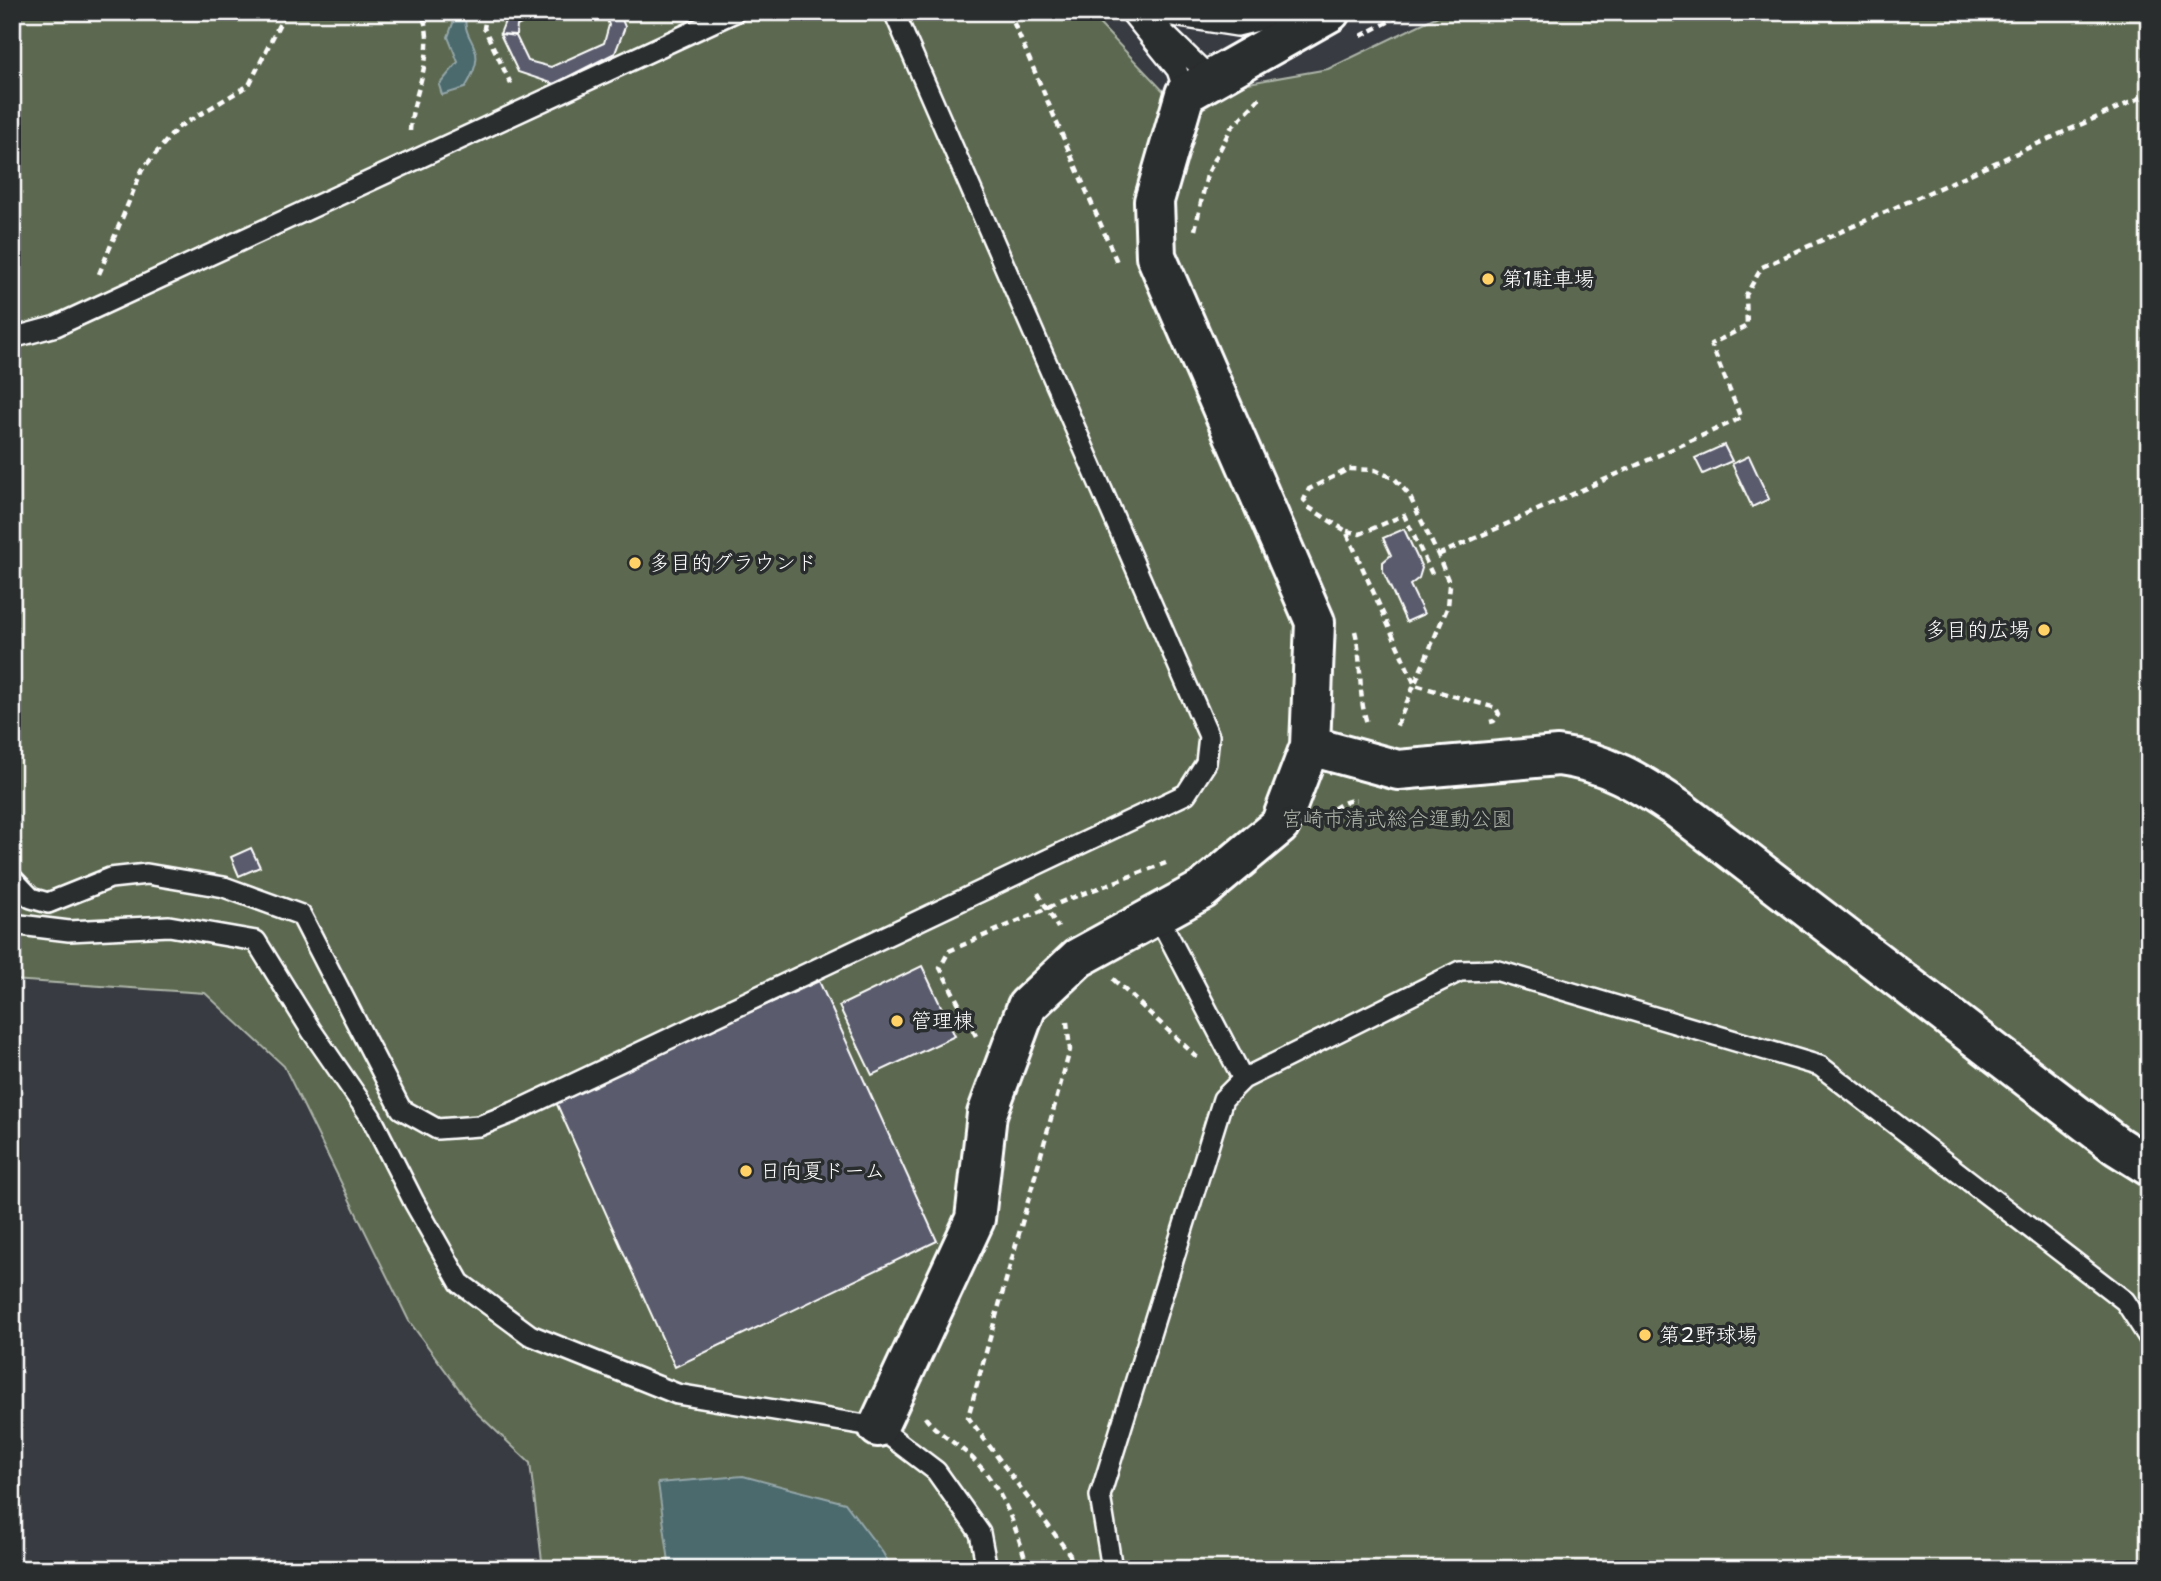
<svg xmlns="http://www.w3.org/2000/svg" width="2161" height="1581" font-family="'Shantell Sans','Klee One',sans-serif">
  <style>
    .green { fill: #5b6850; stroke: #adb4a8; stroke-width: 2 }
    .water { fill: #4c6a6e; stroke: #94a6a8; stroke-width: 2 }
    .building { fill: #5a5b6d; stroke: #fff; stroke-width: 2 }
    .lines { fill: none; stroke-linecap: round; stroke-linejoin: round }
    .lane-casing { stroke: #fff; stroke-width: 24 }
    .secondary-casing { stroke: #fff; stroke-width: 44 }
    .path { stroke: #fff; stroke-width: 4.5; stroke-dasharray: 7 5; stroke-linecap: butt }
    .lane { stroke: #2a2d2e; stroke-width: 19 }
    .secondary { stroke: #2a2d2e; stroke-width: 38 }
    .poi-dot { fill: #ffd166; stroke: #2a2d2e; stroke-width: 2.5 }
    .labels { text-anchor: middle; stroke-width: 7; stroke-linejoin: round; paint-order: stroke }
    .poi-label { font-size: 21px; fill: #fff; stroke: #2a2d2e; text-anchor: start }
    .park-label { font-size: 21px; fill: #adb4a8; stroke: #2a2d2e }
  </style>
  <rect width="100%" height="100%" fill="#383b41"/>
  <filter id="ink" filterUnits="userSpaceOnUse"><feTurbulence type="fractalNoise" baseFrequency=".0143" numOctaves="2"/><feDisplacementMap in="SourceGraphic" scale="14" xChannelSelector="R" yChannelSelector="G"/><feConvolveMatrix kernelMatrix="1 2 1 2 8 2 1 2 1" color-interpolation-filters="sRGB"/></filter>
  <g filter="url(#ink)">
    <path class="green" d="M12 12H1088L1169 97 1328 69 1446 12H2149V1569H543L530 1463 476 1412 409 1321 284 1066 205 993 12 980Z"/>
    <path class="water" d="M457 12H466C460 46 493 42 465 88L442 95 439 85 458 62 448 37Z
      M743 1476 845 1503 883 1553 892 1569H670L658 1483Z"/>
    <path class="building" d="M515 12H544L517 26 516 35 500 34 507 16Z
      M604 12H619L625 27 615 53 554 84 518 72 500 34 516 36 528 61 551 67 604 43 609 25Z
      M1724 445 1732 461 1703 474 1695 458Z
      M1749 456 1769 499 1752 507 1732 464Z
      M1404 529 1422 568 1419 578 1410 585 1424 614 1406 622 1383 571V562L1391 555 1383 538Z
      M251 848 260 867 239 876 231 857Z
      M922 966 955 1036 872 1075 839 1006Z
      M819 981 937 1241 675 1367 555 1100Z"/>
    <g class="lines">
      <g class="lane-casing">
        <path id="lane" d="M1130 12 1177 70 1185 94
          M1163 12 1167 15 1237 26 1295 12
          M1146 15 1212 79
          M12 338 56 326 735 12
          M12 878 31 898 48 903 110 878 147 874 224 887 301 915 401 1109 437 1129 479 1126 514 1112 1186 794 1206 763 1209 736 894 12
          M1157 914 1243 1079
          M12 924 69 931 169 926 256 941 311 1030 371 1117 414 1202 460 1283 530 1335 677 1394 878 1427 936 1471 980 1533 987 1569
          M1112 1569 1100 1496 1223 1099 1243 1079 1460 971 1495 970 1820 1066 2125 1301 2149 1338"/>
      </g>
      <g class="secondary-casing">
        <path id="secondary" d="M1310 746 1398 770 1558 756C1607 762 1638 782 1678 809L2117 1146 2149 1166
          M878 1427 975 1219 987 1114 1027 1006 1078 958 1202 890 1280 825 1310 746 1315 622 1156 256 1154 201 1185 94 1330 12"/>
      </g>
      <path class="path" d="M487 12 484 28 511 84
        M1009 12 1117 262
        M1361 36 1407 12
        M410 131C412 92 439 52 421 12
        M1195 230 1207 175 1231 128 1261 97
        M99 274 142 170 177 128 249 85 282 19 283 12
        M1306 502 1304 500 1309 489 1349 469 1375 470 1395 479 1409 495 1438 555 1450 585 1448 606 1395 730
        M1308 507 1346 531 1415 685 1496 708 1499 714 1494 721 1490 722
        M1347 531 1360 534 1404 515 1432 574
        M1438 555 1741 418 1711 344 1747 326 1746 295 1762 267 2149 94
        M1355 631C1363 662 1357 693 1367 723
        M1325 817C1332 808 1345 800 1356 800
        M1038 893 1058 928
        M1113 979 1199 1059
        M1067 1022 1070 1050 968 1417 1070 1555 1072 1569
        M976 1036 940 968 949 951 1066 900 1166 863
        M925 1417C933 1430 959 1445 971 1457 1002 1486 1017 1529 1028 1569"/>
      <use href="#lane" class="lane"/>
      <use href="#secondary" class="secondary"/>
    </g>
  </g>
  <g class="poi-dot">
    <circle cx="1488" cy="279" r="7"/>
    <circle cx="635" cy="563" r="7"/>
    <circle cx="2044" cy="630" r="7"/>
    <circle cx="897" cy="1021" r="7"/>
    <circle cx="746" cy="1171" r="7"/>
    <circle cx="1645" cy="1335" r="7"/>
  </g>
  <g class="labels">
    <g class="poi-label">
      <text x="1502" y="286">第1駐車場</text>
      <text x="649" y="570">多目的グラウンド</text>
      <text x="2030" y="637" text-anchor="end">多目的広場</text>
      <text x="911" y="1028">管理棟</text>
      <text x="760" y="1178">日向夏ドーム</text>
      <text x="1659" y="1342">第2野球場</text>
    </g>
    <g class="park-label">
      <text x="1397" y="826">宮崎市清武総合運動公園</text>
    </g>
  </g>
  <rect width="2161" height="1581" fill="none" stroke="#2a2d2e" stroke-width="42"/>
  <rect x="21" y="21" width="2119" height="1539" fill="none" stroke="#fff" stroke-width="2.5" filter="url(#ink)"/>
</svg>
